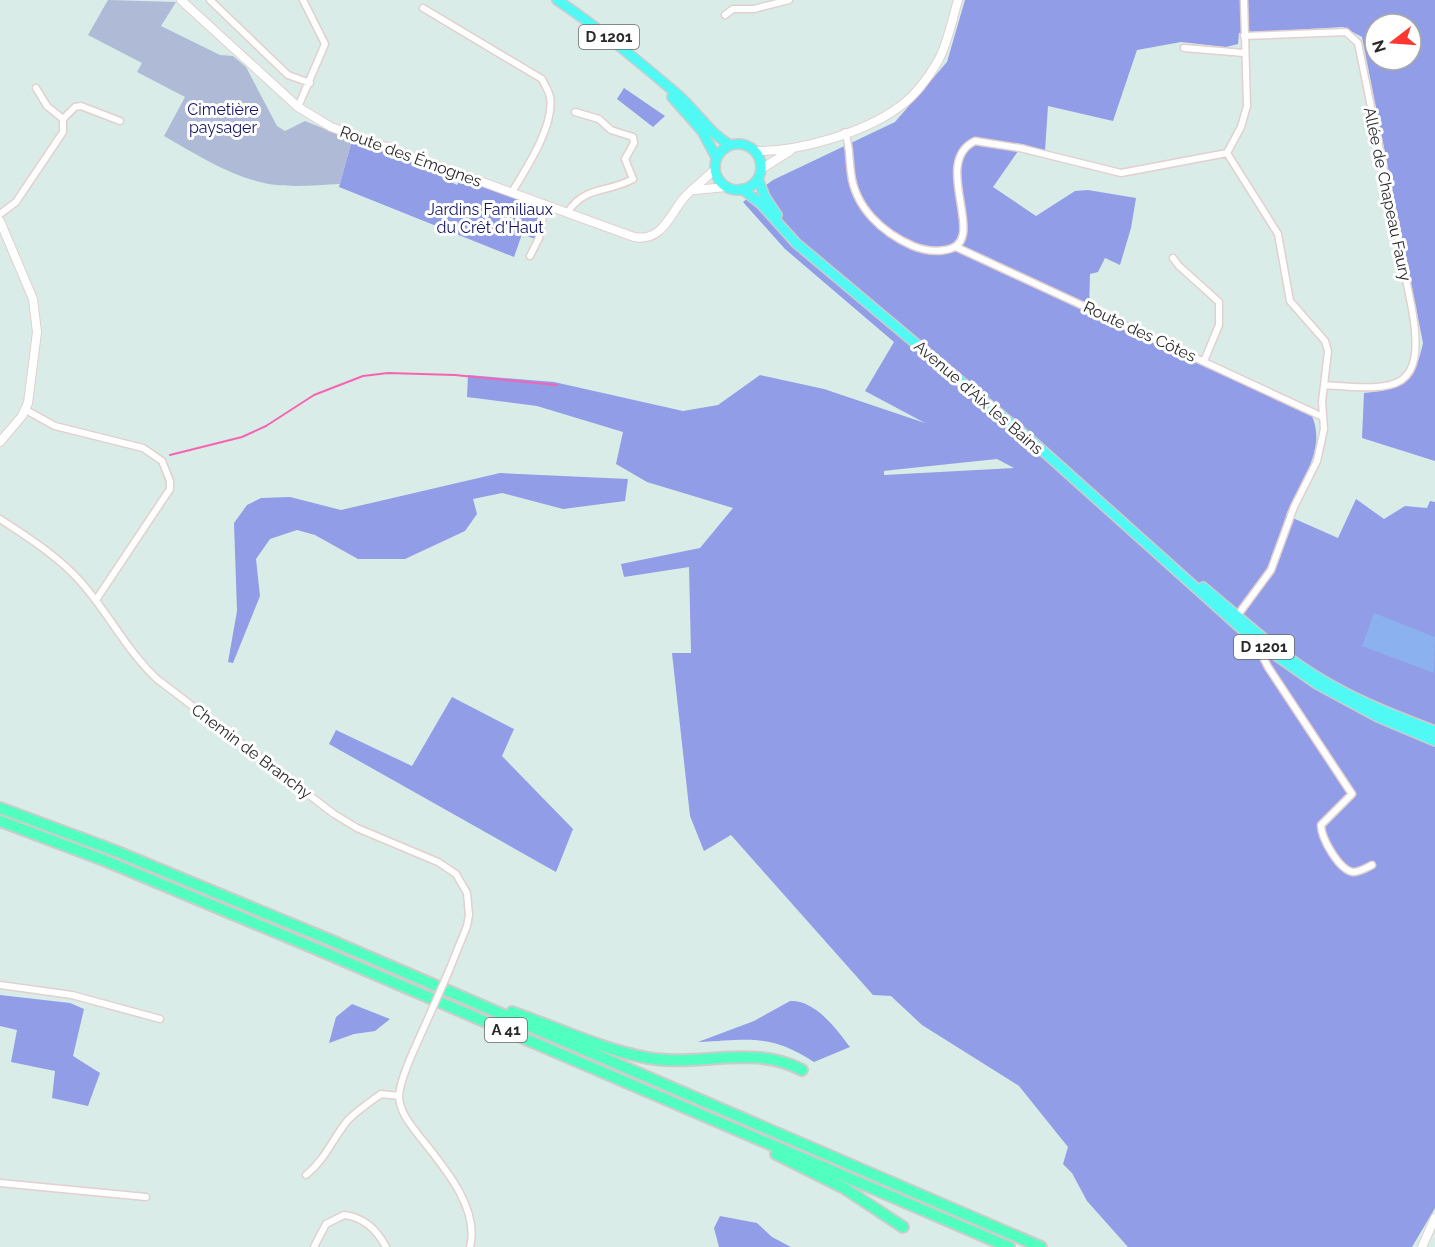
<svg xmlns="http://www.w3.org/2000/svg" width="1435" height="1247" font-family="Raleway,sans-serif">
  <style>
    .green { fill: #919de7; fill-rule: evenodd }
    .cemetery { fill: #afbad7 }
    .pitch { fill: #8cb1ef }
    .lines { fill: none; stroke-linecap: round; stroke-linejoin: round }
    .stream { stroke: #f664b1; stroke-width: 2 }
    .minor-casing { stroke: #e3cfce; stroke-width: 9 }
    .tertiary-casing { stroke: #e3cfce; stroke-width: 10 }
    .primary-casing { stroke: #ccc; stroke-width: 12 }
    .motorway-casing { stroke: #ccc; stroke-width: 14 }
    .minor { stroke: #fff; stroke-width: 6 }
    .tertiary { stroke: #fff; stroke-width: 8 }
    .primary { stroke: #51f9f5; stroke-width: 9 }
    .motorway { stroke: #51ffc0; stroke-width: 10 }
    .minor-bridge-casing { stroke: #e3cfce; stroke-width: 9; stroke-linecap: butt }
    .minor-bridge { stroke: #fff; stroke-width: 6 }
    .labels { text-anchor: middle; stroke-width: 6; stroke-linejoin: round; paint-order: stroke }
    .shield { fill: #fff; stroke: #696969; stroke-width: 1.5 }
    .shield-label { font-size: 15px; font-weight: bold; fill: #292929 }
    .park-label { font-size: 16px; fill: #151569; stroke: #fff }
    .street-label { font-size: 16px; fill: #292929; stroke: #fff }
  </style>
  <rect width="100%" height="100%" fill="#d9ece8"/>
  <path class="green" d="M965 0H1435V461L1362 438 1364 393C1402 390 1415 381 1423 343L1362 37 1343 27 1239 33 1238 44 1226 47 1181 42 1137 50 1113 121 1048 106 1045 151 1023 144 993 187 1036 216 1075 191 1088 190 1136 198 1131 228 1120 265 1105 258 1098 272 1090 274 1089 311 1312 416C1327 451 1299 483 1286 515L1338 538 1356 499 1384 519 1405 506 1427 508 1430 501 1435 502V1208L1412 1247H1128L1087 1201 1072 1173 1063 1164 1068 1147 1019 1086 922 1025 891 996 873 995 731 835 704 851 690 816 672 653H691L689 567 624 577 621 564 700 548 733 508 647 482 616 464 623 432 537 406 467 397 468 375 554 382 683 411 718 405 760 375 824 389 925 423 865 391 894 342 785 249 743 202 773 180 895 122 947 62ZM1375 24H1411V60H1375ZM997 459 1014 468 884 475V471L892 470Z
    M624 88 665 116 653 127 617 99Z
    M352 140 440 171 443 178 457 185 461 178 540 207 535 239 522 234 514 257 339 187Z
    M500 473 628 479 625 501 563 509 502 493 473 499 477 514 465 531 405 559H358L315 535 297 530 270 539 256 559 260 596 233 663 228 662 237 611 234 523 247 505 261 498 290 497 341 510Z
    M452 697 514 729 502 756 573 829 556 872 329 744 336 730 412 766Z
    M0 995 70 1003 84 1009 73 1056 100 1073 88 1106 52 1098 55 1071 11 1062 17 1030 0 1026Z
    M790 1001C816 1000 836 1029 850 1047L814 1062C769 1033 749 1040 698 1042L754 1021Z
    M352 1004 390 1019 375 1031 354 1034 329 1043 336 1017Z
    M720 1216 757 1223 772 1237 791 1247H719L714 1228Z"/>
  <path class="cemetery" d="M108 0 176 2 161 26 220 55 233 56 246 67 277 126 285 131 305 121 352 140 340 184C313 185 282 189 256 181 223 172 194 153 164 136L185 97 137 72 142 63 88 35Z"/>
  <path class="pitch" d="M1374 613 1435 637 1434 673 1362 646Z"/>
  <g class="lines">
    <path class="stream" d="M170 455 242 437 266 426 314 395 363 376 388 373 455 375 557 385"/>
    <g class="minor-casing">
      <path id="minor" d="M210 0 288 75 310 83
        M423 8 542 79C544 84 549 91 550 97 555 125 526 169 512 192
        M725 15 733 9H754L789 0
        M1244 36 1346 32 1358 43 1412 309C1427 395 1394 390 1324 385
        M1184 48 1244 53
        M298 107 325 44 303 0
        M63 119 75 107 81 106 120 121
        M845 132C850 146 849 159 851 173 855 208 883 233 913 246 923 250 934 252 945 250 992 244 929 163 975 141L1020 148 1121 173 1227 153 1241 127 1247 106 1244 0
        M1227 153 1278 234 1290 301 1325 341 1328 351 1322 402 1324 429 1317 461 1294 507 1271 570 1237 616
        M568 212C584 186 608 193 633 179L625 159 634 143 633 137 611 130 599 119 575 112
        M0 214 16 202 63 132V119L47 106 36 88
        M956 247 1323 417
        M530 256 539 238 545 204
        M1173 258 1179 266 1219 302V325L1204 361
        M26 410 55 426 143 448 162 461 170 481V489L96 600
        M0 519C27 537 58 556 80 581 108 612 126 650 157 679L334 814 357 828 438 862 456 874 467 893 469 915 467 926 448 973
        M1256 643 1268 667 1352 794 1321 825C1321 838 1339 870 1353 872 1360 872 1366 868 1372 865
        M0 985 72 995 160 1019
        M430 1014C422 1033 399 1078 399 1097 400 1113 411 1125 420 1137 443 1166 480 1208 470 1247
        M306 1175C325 1160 333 1138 348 1120 358 1110 370 1102 381 1094L399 1096
        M0 1183 146 1197
        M314 1247 326 1224 344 1215C363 1217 377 1230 386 1247"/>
    </g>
    <g class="tertiary-casing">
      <path id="tertiary" d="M181 0 298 107 331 127 634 237C661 242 669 217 683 199 692 188 705 180 715 169
        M755 151C798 152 864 133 899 107 914 97 929 77 938 61 948 43 952 20 958 0
        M761 169 790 151
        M695 190 726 187
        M0 221 33 299 37 332 28 403 22 416 0 442
        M1422 1247 1435 1218"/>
    </g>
    <g class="primary-casing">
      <path id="primary" d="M557 0C599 28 638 61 677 94 696 110 708 132 730 145
        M672 97 702 131 716 157
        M715 167a23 23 0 1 1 46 0a23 23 0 1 1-46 0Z
        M758 179 765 197 777 215
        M742 189 761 204 796 243 1032 441 1254 640 1317 684 1378 717 1435 741
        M1203 587C1239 617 1274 650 1314 675 1352 699 1393 715 1435 731"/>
    </g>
    <g class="motorway-casing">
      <path id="motorway" d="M0 808 113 850 330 940 1041 1247
        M0 821 106 861 321 951 1009 1247
        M512 1012C555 1027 603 1050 648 1058 699 1067 754 1044 802 1070
        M776 1154 844 1188 903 1227"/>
    </g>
    <use href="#minor" class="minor"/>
    <use href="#tertiary" class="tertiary"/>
    <use href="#primary" class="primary"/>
    <use href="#motorway" class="motorway"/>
    <g class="minor-bridge-casing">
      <path id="minor-bridge" d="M430 1014 448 973"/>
    </g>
    <use href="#minor-bridge" class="minor-bridge"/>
  </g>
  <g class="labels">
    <g class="shield">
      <rect x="579" y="25" width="60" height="24" rx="4.5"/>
      <rect x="1234" y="635" width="60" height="24" rx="4.5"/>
      <rect x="485" y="1018" width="42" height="24" rx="4.5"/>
    </g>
    <g class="shield-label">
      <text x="609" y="42">D 1201</text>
      <text x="1264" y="652">D 1201</text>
      <text x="506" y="1035">A 41</text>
    </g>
    <g class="park-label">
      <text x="223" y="115">Cimetière<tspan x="223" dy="18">paysager</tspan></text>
      <text x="490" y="215">Jardins Familiaux<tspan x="490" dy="18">du Crêt d'Haut</tspan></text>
    </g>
    <g class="street-label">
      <text transform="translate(411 156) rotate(20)" y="6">Route des Émognes</text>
      <text transform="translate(1388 194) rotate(78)" y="6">Allée de Chapeau Faury</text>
      <text transform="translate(1140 331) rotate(25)" y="6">Route des Côtes</text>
      <text transform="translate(979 397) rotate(41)" y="6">Avenue d'Aix les Bains</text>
      <text transform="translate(252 751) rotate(37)" y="6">Chemin de Branchy</text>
    </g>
  </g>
  <g transform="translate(1393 42) rotate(253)"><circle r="28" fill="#ffffff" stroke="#a9a9a9" stroke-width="1.5"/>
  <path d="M0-4.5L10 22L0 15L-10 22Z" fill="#ff3733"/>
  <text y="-9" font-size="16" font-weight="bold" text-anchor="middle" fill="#292929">N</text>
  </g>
</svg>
